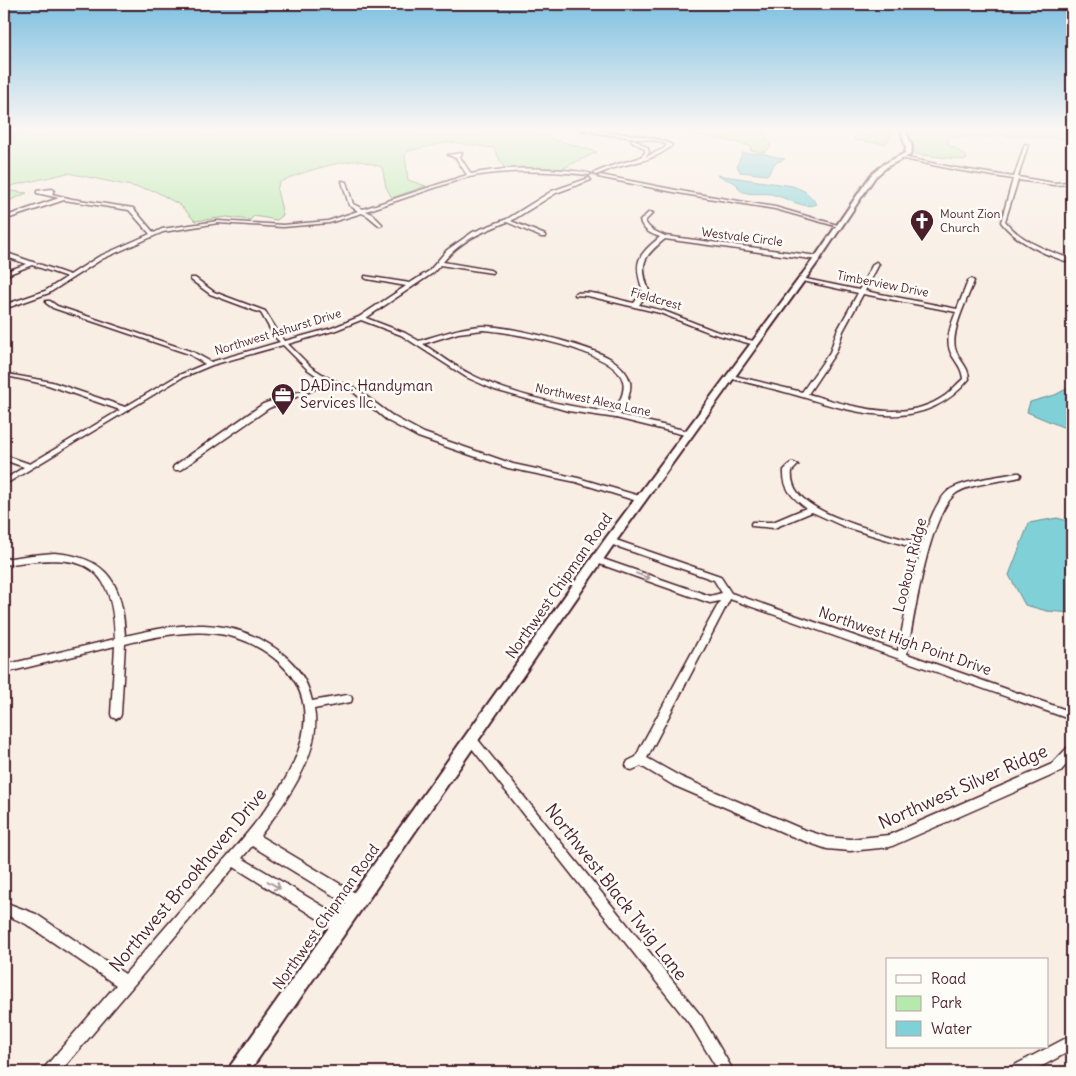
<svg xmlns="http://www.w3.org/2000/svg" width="1076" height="1076" font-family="Delius,sans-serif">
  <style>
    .green { fill: #b5eaac; stroke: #80846c }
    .water { fill: #80d1d7; stroke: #6a8a92 }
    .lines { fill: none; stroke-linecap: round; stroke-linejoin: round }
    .river { fill: #80d1d7; fill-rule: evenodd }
    .street-casing { stroke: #4a1f2b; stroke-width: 3 }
    .secondary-casing { stroke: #4a1f2b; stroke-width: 4 }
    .street { fill: #fdfcf7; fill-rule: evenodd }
    .secondary { fill: #fdfcf7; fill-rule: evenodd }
    .oneway { stroke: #ac999b }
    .labels { text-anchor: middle; stroke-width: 5; stroke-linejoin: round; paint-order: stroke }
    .far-poi-label { font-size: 12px; fill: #4a1f2b; stroke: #fdfcf7; text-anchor: start }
    .far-street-label { font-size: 12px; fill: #4a1f2b; stroke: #fdfcf7 }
    .poi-label { font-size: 15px; fill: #4a1f2b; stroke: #fdfcf7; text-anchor: start }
    .street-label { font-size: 15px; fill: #4a1f2b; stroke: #fdfcf7 }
    .near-street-label { font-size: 18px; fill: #4a1f2b; stroke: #fdfcf7 }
  </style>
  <rect width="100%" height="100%" fill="#f8eee4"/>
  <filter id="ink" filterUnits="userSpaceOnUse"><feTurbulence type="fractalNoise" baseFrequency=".02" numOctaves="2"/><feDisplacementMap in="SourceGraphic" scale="10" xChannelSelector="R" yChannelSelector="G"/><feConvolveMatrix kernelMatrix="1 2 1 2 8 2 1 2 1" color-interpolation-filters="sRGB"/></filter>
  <g filter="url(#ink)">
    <path class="green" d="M4 131H526L597 152 561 169 504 168 494 148 449 142 408 151 405 155 408 180 426 186 392 198 386 187 382 167C374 165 367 162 359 161 346 159 290 175 279 183L277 190 283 215 277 220 254 216 250 220 227 217 195 221 180 205 155 191 68 173 15 185 4 190 27 193 4 203Z
      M684 131H764L771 147 764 152 750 150 751 146Z
      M856 131H893L886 144 854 140Z
      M907 131H1072V139L995 135 994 137 951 136 947 139 948 144 966 156 967 160 914 154V147Z"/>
    <path class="water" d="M742 153H761L785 159 773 164 774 165 767 175 740 172 737 166Z
      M717 175 793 186 806 192 817 204C804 210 788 198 771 194 759 192 746 197 738 188L737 184Z
      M1072 386V431L1027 412 1030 402 1055 395Z
      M1057 518 1072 522V613L1047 611 1025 605 1009 575 1029 523Z"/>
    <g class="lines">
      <path class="river" d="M23 131H40L4 142V137Z"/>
      <g class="street-casing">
        <path id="street" d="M582 131C603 131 656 135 672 145 657 160 634 162 614 168 608 170 602 173 596 175L594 173 611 166 639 158 645 153V149L632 141V139H634L648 148 649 153 645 157 663 149 667 145 658 141Z
          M1025 144 1028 145 1018 177 1054 183 1072 182V184L1054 185 1018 180 1005 221C1020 241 1049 252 1072 259V263C1048 256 1017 243 1001 222L1013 179 956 170 900 158 902 157 956 168 1014 177Z
          M462 153 460 157 471 174C501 167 533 168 564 170 573 171 584 171 591 174L589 175C547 171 506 169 464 178L366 211 372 214 382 224V225L380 226 368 216 362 213 329 223 283 227 218 223 163 232 102 259 49 293 4 309V305L45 291 67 277 32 265 4 276V272L27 264 4 256V252L70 275 98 257 150 234 129 210 64 200 4 220V217L59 198 37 193V191L52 189 54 190 52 194 72 199 133 208 154 233 162 229 218 221 283 225 328 221 358 211 349 205 342 181 346 182 353 204 363 209 467 175 456 158 448 155Z
          M600 175 691 193 775 207 841 226 839 227 775 209 684 194 598 177Z
          M589 178 591 180 556 193 511 221 545 235V237H541L507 222C482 232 461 240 443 262L490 270 493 272 492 273 440 265 433 273 366 318 405 333 419 341C439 335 460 327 482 326 510 326 588 345 611 359 619 364 628 373 630 382 632 393 625 405 620 415L692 432 693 434 692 436H689L616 418 568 411 495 390 466 377 401 335 361 320 336 330 288 344 311 367 330 379 355 388 394 417 424 433 513 464 578 478 643 497 644 499 643 501H637L576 482 508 468 418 437 388 421 351 390 328 382 311 391 269 408 180 470H174L173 468 174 466 263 404 307 389 323 380 307 369 283 345 212 365 181 378 4 485V480L24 467 4 460V455L30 464 120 410 48 385 7 376V374L52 382 125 407 177 376 205 364 189 354 53 308 46 303V301H50L57 306 193 352 211 362 280 342 274 336 261 313 210 294 191 280V278H195L214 292 265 311 280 335 285 341 332 328 359 317 406 286 367 279 365 278V276L410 283 429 271 447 250 473 232 507 219 552 191ZM483 330C512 332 615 350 623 381 626 392 618 404 614 413 566 406 516 397 472 375 455 367 439 354 423 344L458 333Z
          M649 212 653 213 645 221C649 230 657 232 665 236L818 256 821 258 818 260 665 239C643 257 639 263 649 291L639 305 664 311 715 331 757 342V344L755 345 711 333 660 313 588 296 575 295V293C594 290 615 299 634 303L643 291C633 262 637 256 660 237 651 234 644 231 640 221Z
          M876 262 879 264 865 291 957 309 968 281 971 279 974 281C968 298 951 330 955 348 958 360 969 366 969 379 923 435 859 414 799 396 776 389 752 384 729 378L728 377 731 375 802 392 830 352 837 331 858 293 798 280 801 278 859 290 873 264ZM863 294 956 312C950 327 944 343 953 357 958 365 962 369 963 379 957 384 952 390 946 395 905 425 852 406 808 394L836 352 843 331Z
          M791 463H794L798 465 792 471C791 479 793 486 798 493 817 518 890 535 922 544 928 526 934 504 948 491 960 481 1001 476 1017 473H1020L1021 475 1020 477C1004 481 965 484 954 495 928 519 914 618 907 654L1072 712V720L730 599 647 758 681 777 802 829 827 837 850 839 889 835 1052 764 1068 747 1072 745V758L1060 772 890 847 850 851 827 849 796 838 673 785 641 766 632 770 628 769 626 765 628 761 636 757 640 748 720 601 710 603 707 602 594 562 592 560 594 558H600L710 596 722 593 714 580 607 543 606 541 607 539H613L720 576 731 593 898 651 909 594 921 550 845 527 812 512 774 528 752 526 751 524 752 522H773L806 508C792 497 783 489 784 470Z
          M54 553C109 557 123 585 125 636 151 630 177 624 204 625 249 626 303 654 312 701L347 695 351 696 352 699 351 702 314 709C323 753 284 804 260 836L362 897 364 902 362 907 357 909 352 907 252 846 242 858 346 920 348 925 346 930 341 932 336 930 234 867 60 1072H43L45 1067 116 985 26 924 4 914V902L36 914 125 974C153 942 181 909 209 877 255 824 355 723 274 658 229 622 177 631 125 644L121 714 120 717 116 719 112 717 111 714 115 646 4 673V665L115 639C113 553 74 555 4 565V559L32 555Z
          M471 734 475 736 702 1017 734 1072H719L692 1027 467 742 465 739 467 736Z
          M1072 1035V1050L1031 1072H1009L1011 1067Z"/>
      </g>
      <g class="secondary-casing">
        <path id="secondary" d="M901 131H906L912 147 910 155 888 166 875 177 820 259 614 544 249 1072H228L231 1065 606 538 815 257 871 175 884 164 905 153 906 147Z"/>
      </g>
      <use href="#street" class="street"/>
      <use href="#secondary" class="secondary"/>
    </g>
    <defs><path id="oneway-shaft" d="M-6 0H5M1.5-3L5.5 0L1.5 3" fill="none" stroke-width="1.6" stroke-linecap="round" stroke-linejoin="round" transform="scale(1.25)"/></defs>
    <g class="oneway">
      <use href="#oneway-shaft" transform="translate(643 576) rotate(20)"/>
      <use href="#oneway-shaft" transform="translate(274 885) rotate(31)"/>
    </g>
  </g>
  <linearGradient id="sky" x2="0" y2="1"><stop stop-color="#7ec0e1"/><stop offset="0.46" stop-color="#fcf7f3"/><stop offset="1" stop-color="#fcf7f3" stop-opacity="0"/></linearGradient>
  <rect width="1076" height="282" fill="url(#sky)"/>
  <defs>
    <g id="church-pin" transform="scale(1.25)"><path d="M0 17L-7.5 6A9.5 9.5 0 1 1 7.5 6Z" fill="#4a1f2b" stroke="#fdfcf7"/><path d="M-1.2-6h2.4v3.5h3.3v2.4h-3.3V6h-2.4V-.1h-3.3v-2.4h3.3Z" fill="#fff"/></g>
    <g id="office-pin" transform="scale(1.25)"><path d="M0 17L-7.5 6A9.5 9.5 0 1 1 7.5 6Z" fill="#4a1f2b" stroke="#fdfcf7"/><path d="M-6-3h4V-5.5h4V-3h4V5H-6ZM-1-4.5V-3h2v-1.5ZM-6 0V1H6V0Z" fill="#fff"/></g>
  </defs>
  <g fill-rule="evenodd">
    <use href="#church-pin" x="922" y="221"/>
    <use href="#office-pin" x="283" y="395"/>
  </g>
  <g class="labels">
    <g class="far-poi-label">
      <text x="940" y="218">Mount Zion<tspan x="940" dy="14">Church</tspan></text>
    </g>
    <g class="far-street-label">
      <text transform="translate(742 237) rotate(7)" y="4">Westvale Circle</text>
      <text transform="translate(883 284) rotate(11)" y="4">Timberview Drive</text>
      <text transform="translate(656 299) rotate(16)" y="4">Fieldcrest</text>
      <text transform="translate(278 332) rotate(-17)" y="4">Northwest Ashurst Drive</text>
      <text transform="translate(593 400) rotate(12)" y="4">Northwest Alexa Lane</text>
    </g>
    <g class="poi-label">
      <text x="300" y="391">DADinc. Handyman<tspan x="300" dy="17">Services llc.</tspan></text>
    </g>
    <g class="street-label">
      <text transform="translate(910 565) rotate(-76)" y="5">Lookout Ridge</text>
      <text transform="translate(559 586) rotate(-55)" y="5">Northwest Chipman Road</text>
      <text transform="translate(905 641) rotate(19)" y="5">Northwest High Point Drive</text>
      <text transform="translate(326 917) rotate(-55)" y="5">Northwest Chipman Road</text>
    </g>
    <g class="near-street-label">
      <text transform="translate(963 787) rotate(-24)" y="6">Northwest Silver Ridge</text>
      <text transform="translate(188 880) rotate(-50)" y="6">Northwest Brookhaven Drive</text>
      <text transform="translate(616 892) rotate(52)" y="6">Northwest Black Twig Lane</text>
    </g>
  </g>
  <rect width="1076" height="1076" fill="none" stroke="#fdfcf7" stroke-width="20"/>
  <rect x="10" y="10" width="1056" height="1056" fill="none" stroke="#4a1f2b" stroke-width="2" filter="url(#ink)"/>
  <rect x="886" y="958" width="162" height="90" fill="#fdfcf7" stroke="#b5a4a5"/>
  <rect x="896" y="975" width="25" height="8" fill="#fdfcf7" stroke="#b5a4a5"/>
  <text x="931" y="984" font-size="15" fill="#4a1f2b">Road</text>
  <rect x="896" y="996" width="25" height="15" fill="#b5eaac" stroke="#b5a4a5"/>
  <text x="931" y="1008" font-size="15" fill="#4a1f2b">Park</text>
  <rect x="896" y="1021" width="25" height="15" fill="#80d1d7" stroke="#b5a4a5"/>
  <text x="931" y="1034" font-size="15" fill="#4a1f2b">Water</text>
</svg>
